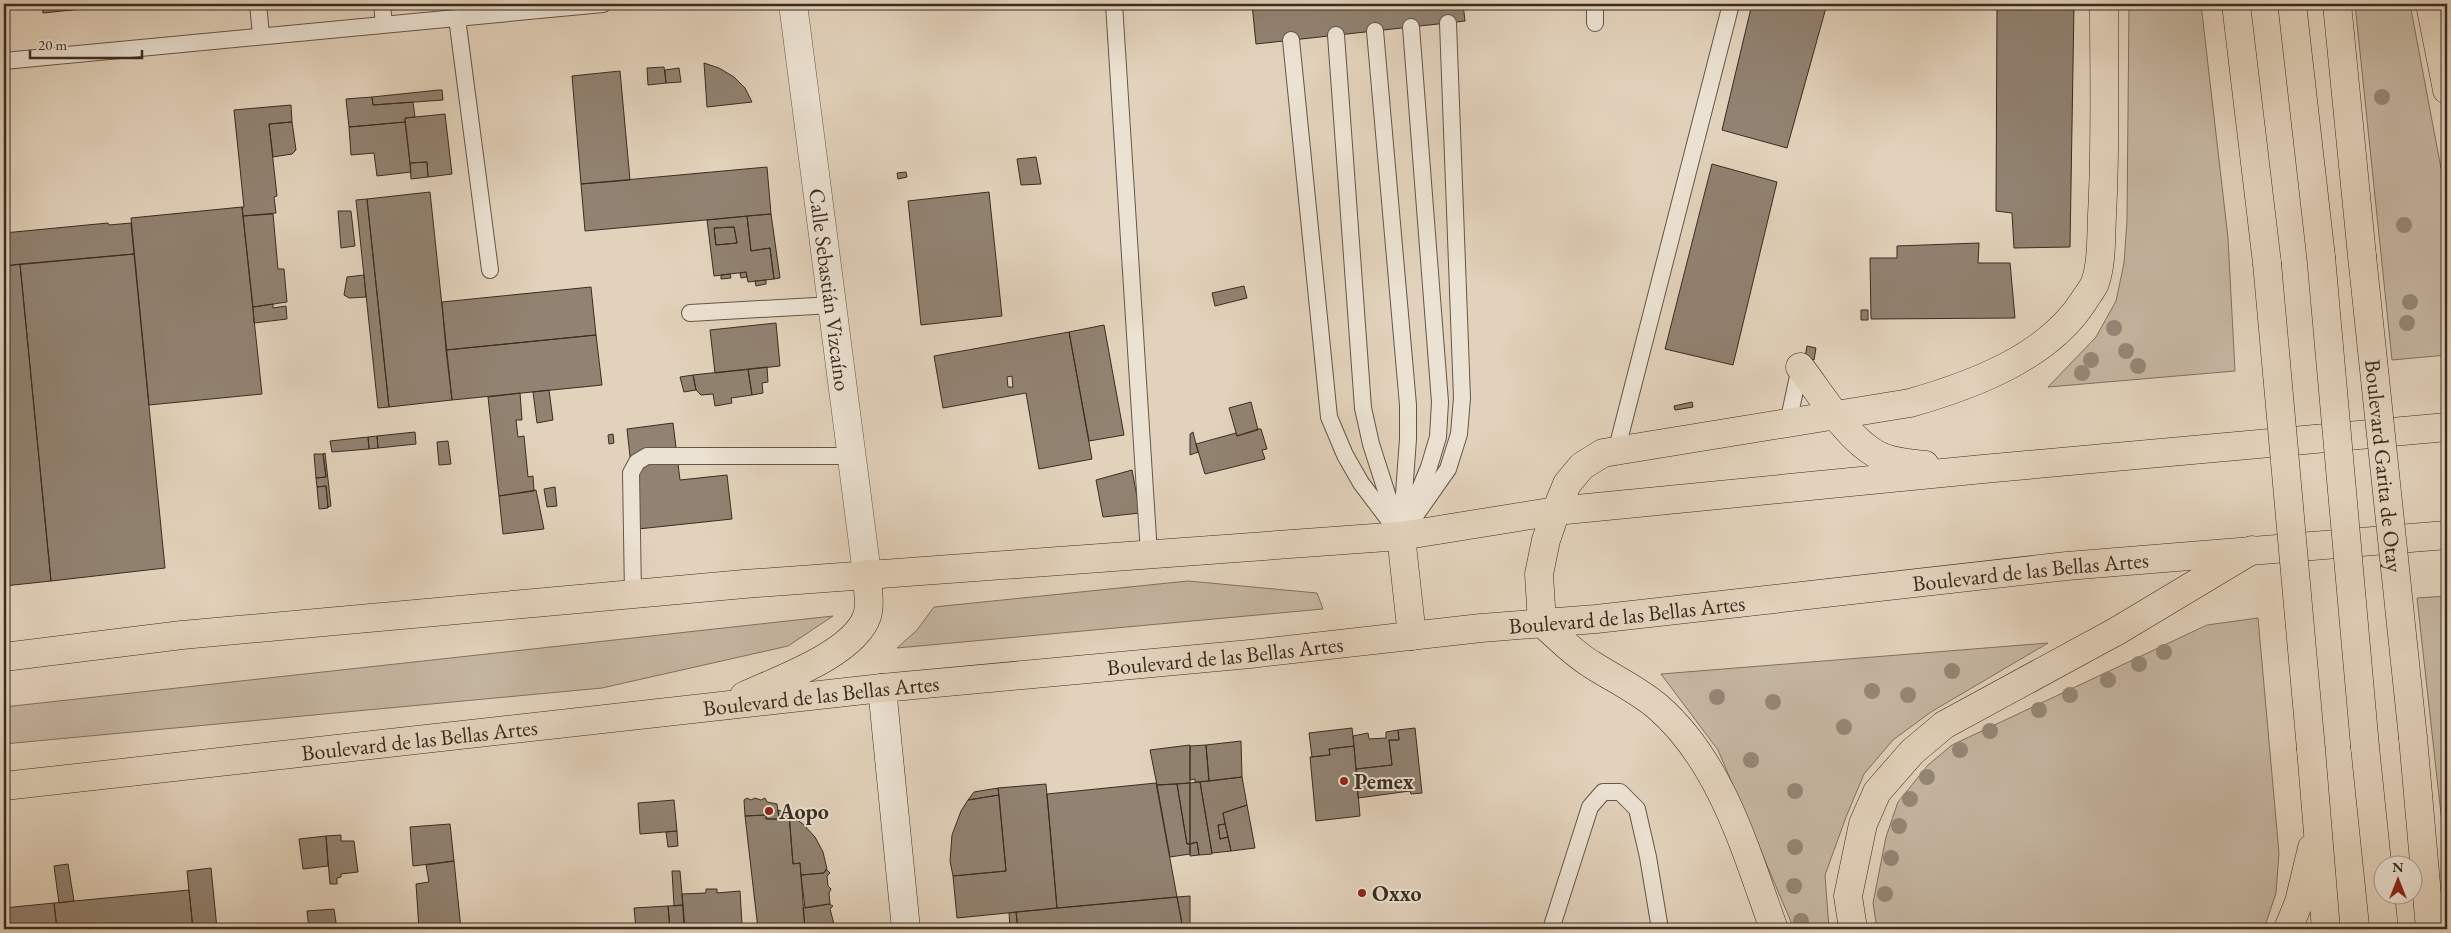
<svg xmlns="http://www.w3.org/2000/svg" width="2451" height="933" font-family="'EB Garamond',serif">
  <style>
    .green { fill: #c5b6a1; stroke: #807161 }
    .building { fill: #918271; stroke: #3a2c21; fill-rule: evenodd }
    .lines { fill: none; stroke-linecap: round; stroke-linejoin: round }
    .lane-casing { stroke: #645648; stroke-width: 18 }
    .street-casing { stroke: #645648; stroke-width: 29 }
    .secondary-casing { stroke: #3a2c21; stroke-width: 29 }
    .primary-casing { stroke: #3a2c21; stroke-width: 29 }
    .highway-casing { stroke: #3a2c21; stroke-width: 29 }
    .lane { stroke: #ece2d3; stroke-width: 16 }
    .street { stroke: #ece2d3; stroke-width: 28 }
    .secondary { stroke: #ece2d3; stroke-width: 28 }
    .primary { stroke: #e2d2bb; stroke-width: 28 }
    .highway { stroke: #e2d2bb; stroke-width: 28 }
    .highway-bridge-casing { stroke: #3a2c21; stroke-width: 29; stroke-linecap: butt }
    .highway-bridge { stroke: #e2d2bb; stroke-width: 28 }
    .tree { fill: #958675 }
    .poi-dot { fill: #8f2418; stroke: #ece2d3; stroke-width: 2 }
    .labels { text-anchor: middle; stroke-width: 4; stroke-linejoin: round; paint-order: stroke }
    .street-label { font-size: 22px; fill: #3a2c21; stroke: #ece2d3 }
    .poi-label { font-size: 22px; font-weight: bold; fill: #3a2c21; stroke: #ece2d3; text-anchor: start }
  </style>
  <rect width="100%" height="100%" fill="#e2d2bb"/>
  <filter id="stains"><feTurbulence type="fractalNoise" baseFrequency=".004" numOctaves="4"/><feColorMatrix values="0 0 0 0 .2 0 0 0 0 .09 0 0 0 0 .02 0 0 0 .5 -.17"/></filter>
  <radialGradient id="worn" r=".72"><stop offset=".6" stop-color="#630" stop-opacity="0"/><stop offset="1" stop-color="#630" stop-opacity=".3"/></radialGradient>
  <path class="green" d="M2129 4H2201L2228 238 2235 371 2048 387 2096 337 2116 301 2124 263 2127 221Z
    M2355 4H2410L2447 200V355L2392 360Z
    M1188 581 1317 593 1323 609 897 648 917 630 934 607Z
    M2447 596V868L2417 598Z
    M833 616 788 646 602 688 4 744V707Z
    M2258 618 2279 853 2276 893 2264 929H1877L1873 903 1886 837 1898 802 1928 765 1952 745 2207 625Z
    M2048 643 1931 712 1893 740 1864 774 1846 817 1825 875 1829 929H1794L1718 750 1661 674Z"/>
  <path class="building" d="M42 4H90L91 8 43 13Z
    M1252 4H1463L1465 21 1256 44Z
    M1752 4H1827L1787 148 1722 130Z
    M1997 4H2074L2070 247 2014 248 2012 213 1996 211Z
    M704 63 719 68 734 77 745 88 752 102 707 107Z
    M664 67 666 83 648 85 647 68Z
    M679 68 681 82 666 83 665 70Z
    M620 71 630 180 581 184 572 76Z
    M439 90H442L443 100 373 105 372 97Z
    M372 97 373 105 413 102 415 117 405 118V122L349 127 346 99Z
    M291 105 292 122 269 124 277 196 274 197 276 213 243 216 242 207H244L234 110Z
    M445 114 452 174 428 177 427 162 410 163 405 118Z
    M292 122 296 150 292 154 273 157 269 124Z
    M405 122 411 172 377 176 374 153 351 155 349 127Z
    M1036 157 1041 184 1021 185 1017 159Z
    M427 162 428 177 411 179 410 163Z
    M1712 164 1777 182 1733 365 1665 349Z
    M767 167 771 214 585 231 581 184Z
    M906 172 907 177 898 179 897 173Z
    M430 192 452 400 389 407 367 199Z
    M989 192 1002 316 921 325 908 201Z
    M367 199 389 407 378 408 356 200Z
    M242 207 262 394 149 405 131 218Z
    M338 211H351L355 246 341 248Z
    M273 214 278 269H284L287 302 253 307 243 216Z
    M771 214 780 278 774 279 770 248 751 251 747 216Z
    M747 216 751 251 770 248 774 279 748 282 746 272 714 276 707 220ZM734 227 737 243 716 245 714 228Z
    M108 223 109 225 131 223 134 254 4 266V233Z
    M734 227 737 243 716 245 714 228Z
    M1979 243 1978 263H2010L2015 318 1871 319 1870 258H1897V246Z
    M134 254 165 568 51 581 20 264Z
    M20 264 51 581 4 586V266Z
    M746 272 747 277 741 278 740 273Z
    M730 274 731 278 721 279V275Z
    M364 275 366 297 349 298 344 295 347 277Z
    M766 280V284L756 286 755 281Z
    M1244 286 1247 298 1215 306 1212 293Z
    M591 287 596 335 446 350 442 302Z
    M273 304V308L286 306 287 319 254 323 253 307Z
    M1861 310H1868V320H1861Z
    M776 323 780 366 715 373 710 330Z
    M1104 325 1124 435 1089 441 1069 332Z
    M1069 332 1092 459 1039 469 1026 393 943 408 934 356ZM1012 376 1013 387H1008L1007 377Z
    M596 335 602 385 452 400 446 350Z
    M1807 346 1816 348 1814 360 1805 357Z
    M767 367 768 382 762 383 763 393 752 395 748 369Z
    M748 369 752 395 731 398 732 403 715 406 713 394 701 395 696 390 693 375Z
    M693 375 696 390 684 392 680 377Z
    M549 390 553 420 537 423 533 392Z
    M520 393 522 420H516L518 437 524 436 528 477 533 476 534 491 499 496 488 397Z
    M1251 402 1258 430 1237 436 1229 408Z
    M1692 402 1693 407 1675 410 1674 406Z
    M673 423 680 480 727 475 732 519 638 529 627 429Z
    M1258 429H1261L1267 449 1262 450 1265 459 1205 474 1196 444 1236 433 1237 436Z
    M415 432 416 444 378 448 377 436Z
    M1193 432 1198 452 1190 455V434Z
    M613 434 614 443 609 444 608 435Z
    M377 436 378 448 369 449 368 437Z
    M368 437 369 449 332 452 330 441Z
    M448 441 451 464 439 465 437 442Z
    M325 453 331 506 328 507 326 486 317 487 316 478 326 477 323 454Z
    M314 454H323L326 477 316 478Z
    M1132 470 1140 513 1103 517 1096 480Z
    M326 486 328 508 319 509 317 487Z
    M555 487 557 506 547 507 544 489Z
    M536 490 544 529 503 534 499 496Z
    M1352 728 1354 746 1329 749 1330 755 1312 757 1309 733Z
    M1415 728 1422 793 1411 794 1410 791 1358 798 1356 769 1392 765 1389 740H1399L1398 730Z
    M1398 730 1399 740H1389L1392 765 1356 769 1353 736 1368 733 1369 739 1386 738V732Z
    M1241 741 1242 777 1209 781 1206 745Z
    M1190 745V783L1157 785 1150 750Z
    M1206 745 1209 781 1195 782V779L1190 780V746Z
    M1354 746 1360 816 1316 821 1310 757 1330 755 1329 749Z
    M1242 777 1247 805 1223 813 1225 824 1218 825 1220 839 1228 837 1231 851 1212 853 1200 782Z
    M1200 782 1212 854 1199 855 1197 842 1190 844V783Z
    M1156 783 1177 897 1057 908 1047 794Z
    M1190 783V844H1187L1177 784Z
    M1046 784 1057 908 957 918 953 876 1006 871 998 788Z
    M1177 784 1187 844H1190V854L1170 857 1157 785Z
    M998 788 999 795 968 800 974 792Z
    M999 795 1006 871 953 876 950 861 952 835 961 811 968 800Z
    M747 798 751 800 755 798 761 800 765 798 767 802 777 804 779 819H766V815L745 816 744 800Z
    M674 800 677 831 640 834 638 803Z
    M1247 805 1255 848 1231 851 1223 813Z
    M778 810 789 814 793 864 800 863 805 928 758 929 745 816 766 815V819H779Z
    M789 814 803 824 815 837 823 852 827 869 824 873 801 875 800 863 793 864Z
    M450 824 454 861 413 866 410 827Z
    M1225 824 1228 837 1220 839 1218 825Z
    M677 831 678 846 668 847 666 832Z
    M341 835V841H354L358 872 341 874V877L337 878V884H330L326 836Z
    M326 836 328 866 303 869 299 839Z
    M1197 842 1199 855 1190 856V844Z
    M454 861 461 929H419L416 884 429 882 426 865Z
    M68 864 74 901 59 903 54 866Z
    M211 868 217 929H193L187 871Z
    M826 869 830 873 827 876 828 886 831 889 829 893 830 904 805 908 801 875 824 873Z
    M672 871H680L683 905 674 906Z
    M706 889H717V893L740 891 742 924 684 927 682 894 706 893Z
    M189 890 193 929H57L54 903Z
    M1190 896V929H1183L1177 897Z
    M1177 897 1183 929H1018L1016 912Z
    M54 903 57 929H4V908Z
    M829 904 833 906 830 909 834 924 805 928 803 908Z
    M683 905 685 929H670L668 906Z
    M668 906 670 929H636L634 908Z
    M334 909 337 929H309L307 911Z
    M1016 912 1018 929H1010L1009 913Z
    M702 926V929H685L684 927Z"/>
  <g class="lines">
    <g class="lane-casing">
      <path id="lane" d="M258 4 261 35
        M382 4 384 25
        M1114 4 1149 554
        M1595 4V23
        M457 18 490 270
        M1411 27 1440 402 1438 437 1429 467 1412 508
        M1375 31 1408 405V439L1402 521
        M1336 35 1363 408 1371 444 1396 522
        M1291 40 1329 417 1345 455 1361 483 1401 536
        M4 61 603 4
        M690 313 832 305
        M1788 423 1800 367
        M1616 452 1731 4
        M1401 536 1448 469 1459 434 1462 398 1448 23
        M633 594 631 473 637 462 647 456H853
        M1551 929 1590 807 1603 792H1620L1637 809 1648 857 1660 929"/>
    </g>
    <g class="street-casing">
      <g id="street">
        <path id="s1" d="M793 4 867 574"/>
      </g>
    </g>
    <g class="secondary-casing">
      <path id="secondary" d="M882 688 906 929"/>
    </g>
    <g class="primary-casing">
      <g id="primary">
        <path d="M1800 367C1821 394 1846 437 1876 454 1890 462 1909 463 1925 465"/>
        <path d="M1401 536 1412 636"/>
        <path d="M4 657 182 635 744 584 1401 536 1556 511 1983 469 2447 427"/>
        <path d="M744 696C778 680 854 654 867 616 871 605 867 586 867 574"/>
        <path id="s2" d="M4 786 882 688 1250 654 1481 628 1596 619 2067 566 2447 535"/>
      </g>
    </g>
    <g class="highway-casing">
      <path id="highway" d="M2236 4 2267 263
        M2292 4 2321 257
        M2337 4 2362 256
        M2430 4 2447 90
        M2413 738 2430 929
        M2365 747 2384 929
        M2311 749 2326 929
        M1774 929C1746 852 1722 763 1658 707 1637 689 1614 679 1591 664 1573 653 1558 637 1542 623L1539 574 1546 540 1556 511 1567 484 1582 466 1603 453 1910 403C1973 385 2049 357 2085 299 2088 294 2093 288 2095 283 2102 263 2101 237 2102 215 2106 145 2104 74 2104 4
        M1853 929 1848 896 1863 824 1877 792 1912 752 1944 725 2117 631 2252 550
        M2288 929 2299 902 2312 848"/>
    </g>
    <use href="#lane" class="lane"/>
    <use href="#street" class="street"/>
    <use href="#secondary" class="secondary"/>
    <use href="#primary" class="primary"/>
    <use href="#highway" class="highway"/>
    <g class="highway-bridge-casing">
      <g id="highway-bridge">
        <path id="s3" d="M2362 256 2413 738"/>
        <path d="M2321 257 2365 747"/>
        <path d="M2267 263 2311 749"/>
      </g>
    </g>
    <use href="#highway-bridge" class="highway-bridge"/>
  </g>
  <g class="tree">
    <circle cx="2382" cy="97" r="8"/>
    <circle cx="2404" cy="225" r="8"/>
    <circle cx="2410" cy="302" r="8"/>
    <circle cx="2407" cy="323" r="8"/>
    <circle cx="2114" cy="328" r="8"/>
    <circle cx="2126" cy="351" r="8"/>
    <circle cx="2091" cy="360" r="8"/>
    <circle cx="2138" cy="366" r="8"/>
    <circle cx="2082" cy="373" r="8"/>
    <circle cx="2164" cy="652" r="8"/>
    <circle cx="2139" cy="664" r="8"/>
    <circle cx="1952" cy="671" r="8"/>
    <circle cx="2108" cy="680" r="8"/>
    <circle cx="1872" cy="691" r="8"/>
    <circle cx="1908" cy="695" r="8"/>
    <circle cx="2070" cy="695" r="8"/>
    <circle cx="1717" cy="697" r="8"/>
    <circle cx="1773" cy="702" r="8"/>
    <circle cx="2039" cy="710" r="8"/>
    <circle cx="1844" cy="727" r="8"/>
    <circle cx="1990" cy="731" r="8"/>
    <circle cx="1960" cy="750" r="8"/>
    <circle cx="1751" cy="760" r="8"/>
    <circle cx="1927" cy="777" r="8"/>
    <circle cx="1795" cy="791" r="8"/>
    <circle cx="1910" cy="799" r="8"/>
    <circle cx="1899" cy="826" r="8"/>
    <circle cx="1795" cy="847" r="8"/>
    <circle cx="1891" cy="858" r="8"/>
    <circle cx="1794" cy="886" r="8"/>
    <circle cx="1885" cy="894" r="8"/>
    <circle cx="1801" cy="921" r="8"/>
  </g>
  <g class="poi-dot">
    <circle cx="1344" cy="781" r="5"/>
    <circle cx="769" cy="811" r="5"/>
    <circle cx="1362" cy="893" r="5"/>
  </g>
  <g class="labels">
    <g class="street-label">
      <text dy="8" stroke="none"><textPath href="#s1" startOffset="288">Calle Sebastián Vizcaíno</textPath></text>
      <text dy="8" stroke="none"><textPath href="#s3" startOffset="211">Boulevard Garita de Otay</textPath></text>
      <text dy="8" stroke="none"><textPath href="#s2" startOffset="2038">Boulevard de las Bellas Artes</textPath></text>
      <text dy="8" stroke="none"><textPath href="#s2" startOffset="1632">Boulevard de las Bellas Artes</textPath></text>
      <text dy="8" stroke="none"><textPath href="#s2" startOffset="1228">Boulevard de las Bellas Artes</textPath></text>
      <text dy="8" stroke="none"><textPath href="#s2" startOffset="822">Boulevard de las Bellas Artes</textPath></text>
      <text dy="8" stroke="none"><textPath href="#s2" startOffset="418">Boulevard de las Bellas Artes</textPath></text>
    </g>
    <g class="poi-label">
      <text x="1354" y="789">Pemex</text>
      <text x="779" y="819">Aopo</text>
      <text x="1372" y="901">Oxxo</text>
    </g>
  </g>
  <rect width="2451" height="933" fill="none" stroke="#e2d2bb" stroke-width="20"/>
  <rect x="5" y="5" width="2441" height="923" fill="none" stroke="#3a2c21" stroke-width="2.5"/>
  <rect x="10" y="10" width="2431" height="913" fill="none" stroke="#3a2c21"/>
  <g transform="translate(2398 880)"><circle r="24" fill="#ece2d3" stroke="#a5998c"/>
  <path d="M0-4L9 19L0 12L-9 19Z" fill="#8f2418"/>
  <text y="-8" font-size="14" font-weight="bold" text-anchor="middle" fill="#3a2c21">N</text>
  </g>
  <path d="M30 50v8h112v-8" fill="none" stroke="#3a2c21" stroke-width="2.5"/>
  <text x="38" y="50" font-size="15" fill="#3a2c21" stroke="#ece2d3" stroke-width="4" paint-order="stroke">20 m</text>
  <rect width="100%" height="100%" filter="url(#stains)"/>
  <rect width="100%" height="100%" fill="url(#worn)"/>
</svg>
